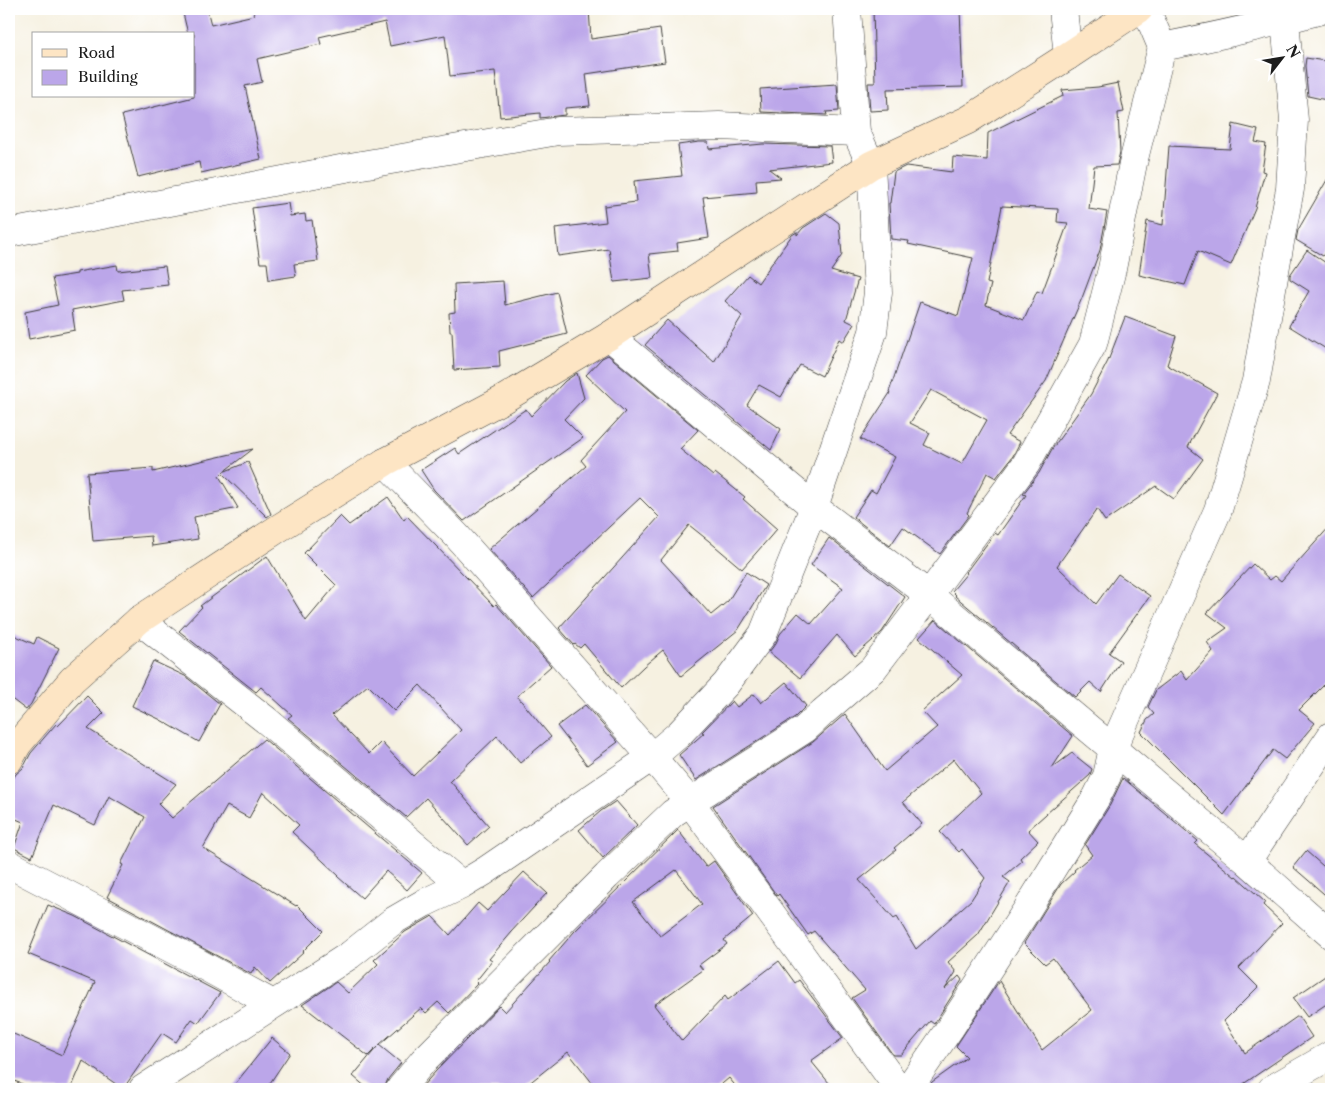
<svg xmlns="http://www.w3.org/2000/svg" width="1340" height="1098" font-family="'Libre Caslon Text',serif">
  <style>
    .built { fill: #dfd5f5 }
    .building { fill: #bba6e9; fill-rule: evenodd }
    .lines { fill: none; stroke-linecap: round; stroke-linejoin: round }
    .street-casing { stroke: #3d3c3a; stroke-width: 29 }
    .secondary-casing { stroke: #3d3c3a; stroke-width: 29 }
    .street { stroke: #fff; stroke-width: 28 }
    .secondary { stroke: #fde5c4; stroke-width: 28 }
  </style>
  <rect width="100%" height="100%" fill="#fff"/>
  <filter id="ink" filterUnits="userSpaceOnUse"><feTurbulence type="fractalNoise" baseFrequency=".02" numOctaves="2"/><feDisplacementMap in="SourceGraphic" scale="10" xChannelSelector="R" yChannelSelector="G"/><feConvolveMatrix kernelMatrix="1 2 1 2 8 2 1 2 1" color-interpolation-filters="sRGB"/></filter>
  <filter id="wash" filterUnits="userSpaceOnUse"><feTurbulence type="fractalNoise" baseFrequency=".0096" numOctaves="4" result="noise"/><feDisplacementMap in="SourceGraphic" scale="20" xChannelSelector="R" yChannelSelector="G"/><feGaussianBlur stdDeviation="1.12" result="paint"/><feColorMatrix in="noise" values="0 0 0 0 0 0 0 0 0 0 0 0 0 0 0 0 0 1.4 0 .05"/><feComposite in="paint" operator="in"/></filter>
  <g filter="url(#wash)">
    <rect width="100%" height="100%" fill="#f6f1e1"/>
    <path class="built" d="M725 287 734 289 749 301 780 322 722 418 634 345 667 320H677Z"/>
    <g id="blocks">
      <path class="building" d="M182 9H207L211 25 254 15 253 9H589L591 39 660 29 665 62 586 74 590 106 565 108V115L540 118V113L500 117 495 71 450 76 445 35 390 46 385 22 319 37 321 44 257 59 262 82 245 86 261 159 201 173 199 162 138 177 122 115 194 97V34H188Z
        M873 9H960L963 87 887 89 888 110 870 111 868 83H875Z
        M1306 58 1331 62V101L1308 96 1305 66Z
        M1118 83 1124 112 1118 113 1120 152 1117 165 1094 166 1089 209 1107 212 1100 250 1082 298 1046 381 1007 435 1020 442 1013 456 996 478 987 473 967 513 969 515 940 554 903 527 890 546 853 517 871 490 876 493 895 457 860 439 890 393 889 392 920 302 958 316 973 258 908 244 909 241 891 239 889 203H890L894 172 906 166 952 172 953 157 987 160 988 133 1063 96 1062 90 1098 87ZM1002 206 1058 209 1057 222 1068 223 1042 293 1037 291 1024 320 986 305 991 284 987 283ZM931 390 987 420 962 464 924 445 930 433 910 423Z
        M837 84 839 111 826 112 827 115 761 112 760 89Z
        M1233 124 1258 130 1255 142 1266 144 1262 171 1265 172 1255 208 1231 265 1198 251 1185 285 1139 275 1147 221 1163 225 1169 146 1230 149Z
        M699 142H708L709 149 763 144 830 146 832 162 769 169 781 178 756 180 757 192 703 197 709 238 677 243 678 251 649 254 652 278 614 282 609 249 558 256 555 228 606 222 604 206 636 202 634 181 682 176 678 145Z
        M1331 173V242L1323 256 1296 240 1298 230Z
        M288 203 290 216 305 214 306 221 312 220 318 261 294 264 296 276 269 280 267 263H260L252 208Z
        M826 213 839 223 842 255 831 271 858 279 846 320 854 324 843 342 839 339 822 376 800 365 781 397 759 385 747 405 781 429 771 450 645 345 667 320 714 362 742 316 725 301 748 275 758 283 792 235 797 232V235L803 228Z
        M1307 250 1326 263 1331 254V352L1289 326 1309 291 1290 279V275Z
        M117 265 118 271 165 266 168 285 122 290 124 300 72 310 75 330 29 339 25 312 58 305 52 278 77 274V272Z
        M503 281 505 305 557 292 567 334 499 351 500 367 454 370 452 332H450L449 313 455 312 454 284Z
        M1125 317 1176 336 1167 365 1217 393 1188 447 1203 459 1174 499 1156 486 1105 521 1097 509 1057 566 1096 604 1118 574 1150 596 1109 653 1121 661 1101 692 1090 682 1075 697 955 596 956 595 952 591 967 573 966 572 995 533 998 535 1026 495 1023 494 1039 473 1052 449 1091 394 1108 361Z
        M608 355 698 430 680 449 713 476 715 473 745 497 743 499 777 529 742 569 709 541 689 525 661 560 711 615 728 601 746 572 766 585 738 630 681 676 663 650 644 666 621 688 584 644 580 648 575 644 574 645 559 628 659 517 640 498 533 598 489 549 586 466 581 460 625 412 586 375 602 358Z
        M577 373 584 398 564 419 583 438 464 521 434 490 421 470 455 448 459 454 526 409 531 416 565 381Z
        M253 449 223 472 248 462 271 514 267 517 222 473 219 476 238 508 194 517 198 539 152 546 151 536 93 541 87 473 153 468V472Z
        M388 497 404 520 407 516 494 606 496 604 551 666 517 696 551 737 520 763 497 736 450 781 489 826 468 845 426 798 406 817 288 718 292 715 261 687 256 692 179 631 202 607 200 606 267 556 306 621 336 585 304 553 340 516 349 525ZM368 685 394 711 420 685 461 730 413 776 381 742 369 754 332 715Z
        M1331 525V678L1299 710 1315 723 1285 759 1273 750 1224 815 1141 732 1147 720 1154 714 1148 707 1156 690 1181 671 1187 680 1213 651 1207 642 1227 628 1207 613 1253 564 1270 580 1275 576 1281 581Z
        M829 538 905 597 882 632 855 656 837 635 800 678 769 652 776 643 780 634 798 613 811 624 843 588 811 565Z
        M935 620 1073 736 1052 768 1072 753 1092 769 1090 775 1028 830 1038 841 1020 858 1022 861 1003 877 1010 882 978 935 948 962 956 972 945 989 959 976 962 980 934 1024 930 1021 901 1055H893L852 998 865 990 814 931 808 935 779 894 777 896 713 806 813 742 845 714 885 771 937 727 922 711 962 675 919 638ZM954 759 981 793 940 832 959 852 962 849 985 878 971 900 916 949 897 917 894 919 859 880 896 850 894 848 922 824 903 802Z
        M9 633 34 644 37 637 59 648 31 704 26 710 9 697Z
        M153 661 185 676 220 704 199 742 159 719 132 706Z
        M786 682 806 706 795 717 696 780 679 755 704 733 702 732 732 701 737 707 754 694 761 703Z
        M87 696 104 713 88 729 176 784 158 804 172 818 264 739 422 873 407 890 386 871 362 898 338 877 339 876 292 832 299 825 263 792 249 818 227 806 203 848 296 906 297 905 323 931 303 951 304 952 270 983 255 967 251 974 107 897 123 865 121 864 133 840 145 817 109 796 95 825 54 805 32 857 14 848 23 822 9 816V785L16 774 23 768 31 753 56 724 58 726Z
        M585 705 618 742 587 765 557 726Z
        M1123 778 1198 841 1195 844 1235 877 1236 876 1265 902 1263 905 1282 923 1239 968 1258 987 1224 1021 1245 1053 1298 1016 1312 1037 1236 1089H927L932 1082 967 1057 956 1046 999 981 1042 1050 1092 1010 1053 958 1045 964 1024 943 1061 884 1075 871 1074 870 1092 855 1085 845 1110 805Z
        M616 801 637 825 603 858 579 830 601 811Z
        M678 830 706 867 714 861 753 916 724 940 727 944 699 965 703 970 654 1005 682 1041 725 996 728 1000 779 961 795 983 799 980 843 1038 811 1061 834 1089H738L729 1078 716 1089H597L568 1052 522 1089H420L436 1071 499 1006 505 1012 550 962 549 961 574 932ZM676 870 702 904 660 936 633 902Z
        M1306 851 1331 873V900L1293 867Z
        M524 872 547 893 511 932H512L489 959 492 961 476 981 478 983 449 1013 438 1002 426 1013 421 1008 379 1045 401 1063 388 1079 385 1086V1089H368L353 1076 377 1047 368 1056 302 1005 336 982 348 993 378 964 374 960 405 932 431 917 432 916 450 935 478 903 487 911Z
        M48 905 75 916 220 993 198 1023 192 1019 176 1042 162 1033 123 1089 83 1061 71 1089H35L9 1079V1032L62 1055 95 982 28 954Z
        M1331 972V1001L1307 1017 1293 998Z
        M272 1038 290 1053 266 1089H231Z"/>
    </g>
  </g>
  <g filter="url(#ink)">
    <use href="#blocks" fill-opacity="0" stroke="#3d3c3a" stroke-width="1"/>
    <g class="lines">
      <g class="street-casing">
        <path id="street" d="M1063 9 1068 56
          M1162 47C1217 36 1271 24 1325 9
          M9 233 356 166 558 131 719 126 856 132
          M609 336 814 507 929 595 1247 861 1331 935
          M385 462 456 535 652 757 690 802 899 1089
          M139 620 266 720 462 885
          M1247 861 1331 736
          M9 864 193 960 273 1004
          M143 1089 350 955 393 921 424 903 462 885 485 871 652 757 679 734 726 684 763 634 814 507 873 332 878 292 871 165 856 132 847 9
          M400 1089 424 1060 607 876 673 813 805 729 823 712 873 669 929 595 1026 464 1093 344 1112 269 1133 163 1162 47 1146 9
          M908 1089 950 1028 1026 911 1096 798 1107 776 1113 748 1218 510 1256 381 1280 242 1290 189 1294 120 1285 21
          M1272 1089 1331 1055"/>
      </g>
      <g class="secondary-casing">
        <path id="secondary" d="M9 760 18 744 72 680 139 620 279 528 385 462 502 400 609 336 871 165 968 120 1068 56 1139 9"/>
      </g>
      <use href="#street" class="street"/>
      <use href="#secondary" class="secondary"/>
    </g>
  </g>
  <rect width="1340" height="1098" fill="none" stroke="#fff" stroke-width="30"/>
  <rect x="32" y="32" width="162" height="65" fill="#ffffff" stroke="#a4a4a4"/>
  <rect x="42" y="49" width="25" height="8" fill="#fde5c4" stroke="#a4a4a4"/>
  <text x="78" y="58" font-size="15" fill="#1c1c1c">Road</text>
  <rect x="42" y="70" width="25" height="15" fill="#bba6e9" stroke="#a4a4a4"/>
  <text x="78" y="82" font-size="15" fill="#1c1c1c">Building</text>
  <g transform="translate(1282 58) rotate(59)" stroke="#ffffff" stroke-width="4" paint-order="stroke">
  <path d="M0-4L9 19L0 12L-9 19Z" fill="#1c1c1c"/>
  <text y="-8" font-size="14" font-weight="bold" text-anchor="middle" fill="#1c1c1c">N</text>
  </g>
</svg>
